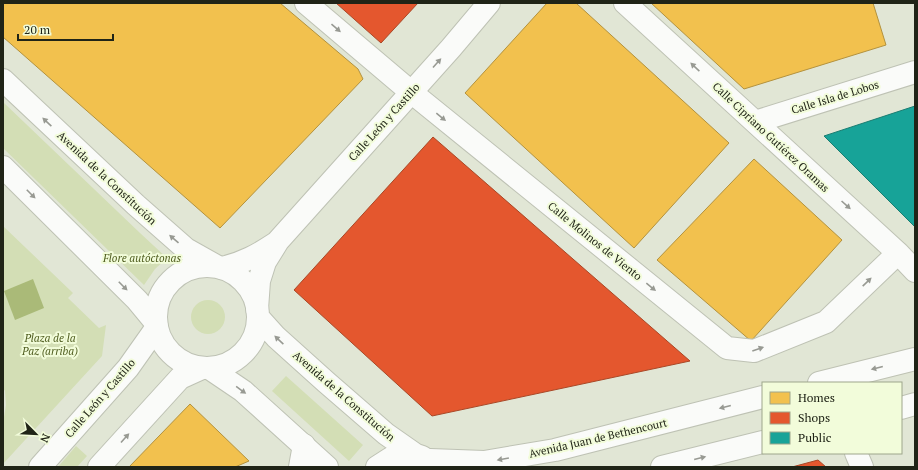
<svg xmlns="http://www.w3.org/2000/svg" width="918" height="470" font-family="'PT Serif',serif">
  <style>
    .green { fill: #d3deb5 }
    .water { fill: #aaba78 }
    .homes { fill: #f2c14e; stroke: #b3923e }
    .shops { fill: #e4572e; stroke: #a94827 }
    .public { fill: #17a398; stroke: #1a7d71 }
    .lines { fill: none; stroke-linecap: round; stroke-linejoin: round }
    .minor-casing { stroke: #bec2b4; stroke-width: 24 }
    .tertiary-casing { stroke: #bec2b4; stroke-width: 24 }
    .secondary-casing { stroke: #bec2b4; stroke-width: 24 }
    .primary-casing { stroke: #bec2b4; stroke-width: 24 }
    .minor { stroke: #fafbf9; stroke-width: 22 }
    .tertiary { stroke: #fafbf9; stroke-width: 22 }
    .secondary { stroke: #fafbf9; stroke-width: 22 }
    .primary { stroke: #fafbf9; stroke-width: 22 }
    .oneway { fill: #989a93 }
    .labels { text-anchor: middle; stroke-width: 4; stroke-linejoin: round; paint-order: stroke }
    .street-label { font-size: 11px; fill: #202417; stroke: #f2fcda }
    .park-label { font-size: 11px; font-style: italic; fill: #505e20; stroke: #f2fcda }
  </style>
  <rect width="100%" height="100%" fill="#e1e6d5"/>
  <path class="green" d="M3 102 140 233 167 258 155 269 144 285 3 148Z
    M3 226 73 293 68 298 99 328 106 325 102 356 3 464V423L6 405 5 390 3 391Z
    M191 317a17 17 0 1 1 34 0a17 17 0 1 1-34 0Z
    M286 376 363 445 349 461 272 391Z
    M76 446 87 456 77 467H58Z"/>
  <path class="water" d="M33 279 44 308 15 320 4 291Z"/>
  <path class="homes" d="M3 3H280L358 69 363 79 220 228 3 37Z
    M547 3H576L729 143 634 248 465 93Z
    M651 3H873L886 45 744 89Z
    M754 159 842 240 751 341 657 260Z
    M190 404 249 461 235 467H129Z"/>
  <path class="shops" d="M336 3H418L381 43Z
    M433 137 690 361 432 416 294 290Z
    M818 460 826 467H792Z"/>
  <path class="public" d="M915 106V227L824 136Z"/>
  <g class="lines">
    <g class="minor-casing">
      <path id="minor" d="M306 3 411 92 727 348 754 351 826 322 898 253
        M625 3 898 253 915 271
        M755 122 915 72
        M856 453 862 467
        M300 467 304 445"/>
    </g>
    <g class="tertiary-casing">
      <path id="tertiary" d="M222 268C243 263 258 255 276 243
        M257 309 259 281 265 262 278 241 451 48 489 3"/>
    </g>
    <g class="secondary-casing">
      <path id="secondary" d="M40 467 128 368 157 327
        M99 467 180 378 202 368"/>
    </g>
    <g class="primary-casing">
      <path id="primary" d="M3 80 136 205 186 249 218 267
        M3 167 137 300 156 323
        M156 317a51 51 0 1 1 102 0a51 51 0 1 1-102 0Z
        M258 317 276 337 326 382 386 434 416 455
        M209 368 243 391 327 467
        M819 383 915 359
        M901 408 915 404
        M430 460 484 462 555 450 763 397
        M377 467 391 458 416 455 422 457
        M662 467 763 442"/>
    </g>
    <use href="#minor" class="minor"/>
    <use href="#tertiary" class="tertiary"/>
    <use href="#secondary" class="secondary"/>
    <use href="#primary" class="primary"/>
  </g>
  <defs><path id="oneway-solid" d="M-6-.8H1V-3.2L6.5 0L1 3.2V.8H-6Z"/></defs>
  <g class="oneway">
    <use href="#oneway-solid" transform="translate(336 28) rotate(41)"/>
    <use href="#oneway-solid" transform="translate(437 63) rotate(-48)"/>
    <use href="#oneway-solid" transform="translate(695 67) rotate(-137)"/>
    <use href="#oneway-solid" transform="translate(441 117) rotate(39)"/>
    <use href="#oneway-solid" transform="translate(47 122) rotate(-137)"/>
    <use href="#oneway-solid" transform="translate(31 194) rotate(45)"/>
    <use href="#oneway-solid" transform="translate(846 205) rotate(42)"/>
    <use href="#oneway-solid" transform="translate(174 239) rotate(-139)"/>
    <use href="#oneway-solid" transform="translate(867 282) rotate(-44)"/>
    <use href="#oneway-solid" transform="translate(123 286) rotate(45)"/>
    <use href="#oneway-solid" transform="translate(651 287) rotate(39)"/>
    <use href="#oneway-solid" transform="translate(279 340) rotate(-137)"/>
    <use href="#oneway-solid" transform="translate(758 349) rotate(-19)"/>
    <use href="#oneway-solid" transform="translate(877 368) rotate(166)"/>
    <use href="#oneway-solid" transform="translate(241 390) rotate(36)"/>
    <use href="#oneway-solid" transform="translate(725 407) rotate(166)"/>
    <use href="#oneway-solid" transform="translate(125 438) rotate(-48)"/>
    <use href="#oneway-solid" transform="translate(700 458) rotate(-14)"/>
    <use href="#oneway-solid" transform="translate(503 459) rotate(170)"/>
  </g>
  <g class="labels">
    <g class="street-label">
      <text transform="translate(835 97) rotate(-17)" y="4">Calle Isla de Lobos</text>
      <text transform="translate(384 122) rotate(-48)" y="4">Calle León y Castillo</text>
      <text transform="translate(771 137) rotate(43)" y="4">Calle Cipriano Gutiérez Oramas</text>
      <text transform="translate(107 178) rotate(43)" y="4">Avenida de la Constitución</text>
      <text transform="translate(595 241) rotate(39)" y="4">Calle Molinos de Viento</text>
      <text transform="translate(344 396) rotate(41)" y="4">Avenida de la Constitución</text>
      <text transform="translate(100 398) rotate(-49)" y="4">Calle León y Castillo</text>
      <text transform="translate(598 438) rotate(-13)" y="4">Avenida Juan de Bethencourt</text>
    </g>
    <g class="park-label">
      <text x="142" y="262">Flore autóctonas</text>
      <text x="50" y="342">Plaza de la<tspan x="50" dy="13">Paz (arriba)</tspan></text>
    </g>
  </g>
  <rect width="918" height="470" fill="none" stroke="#202417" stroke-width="8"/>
  <rect x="762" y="382" width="140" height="72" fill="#f2fcda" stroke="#9ea68c"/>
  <rect x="770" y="392" width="20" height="12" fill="#f2c14e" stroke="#9ea68c"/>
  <text x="798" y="402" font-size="12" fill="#202417">Homes</text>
  <rect x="770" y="412" width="20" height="12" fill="#e4572e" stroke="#9ea68c"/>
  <text x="798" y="422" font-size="12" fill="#202417">Shops</text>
  <rect x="770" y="432" width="20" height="12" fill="#17a398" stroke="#9ea68c"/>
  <text x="798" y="442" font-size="12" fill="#202417">Public</text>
  <g transform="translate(36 434) rotate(114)" stroke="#f2fcda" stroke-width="3" paint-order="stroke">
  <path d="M0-3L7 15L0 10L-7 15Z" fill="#202417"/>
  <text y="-6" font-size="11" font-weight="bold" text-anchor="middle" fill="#202417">N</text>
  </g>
  <path d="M18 34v6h95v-6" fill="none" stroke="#202417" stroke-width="2"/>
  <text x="24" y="34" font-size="12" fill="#202417" stroke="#f2fcda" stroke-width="3" paint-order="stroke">20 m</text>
</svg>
